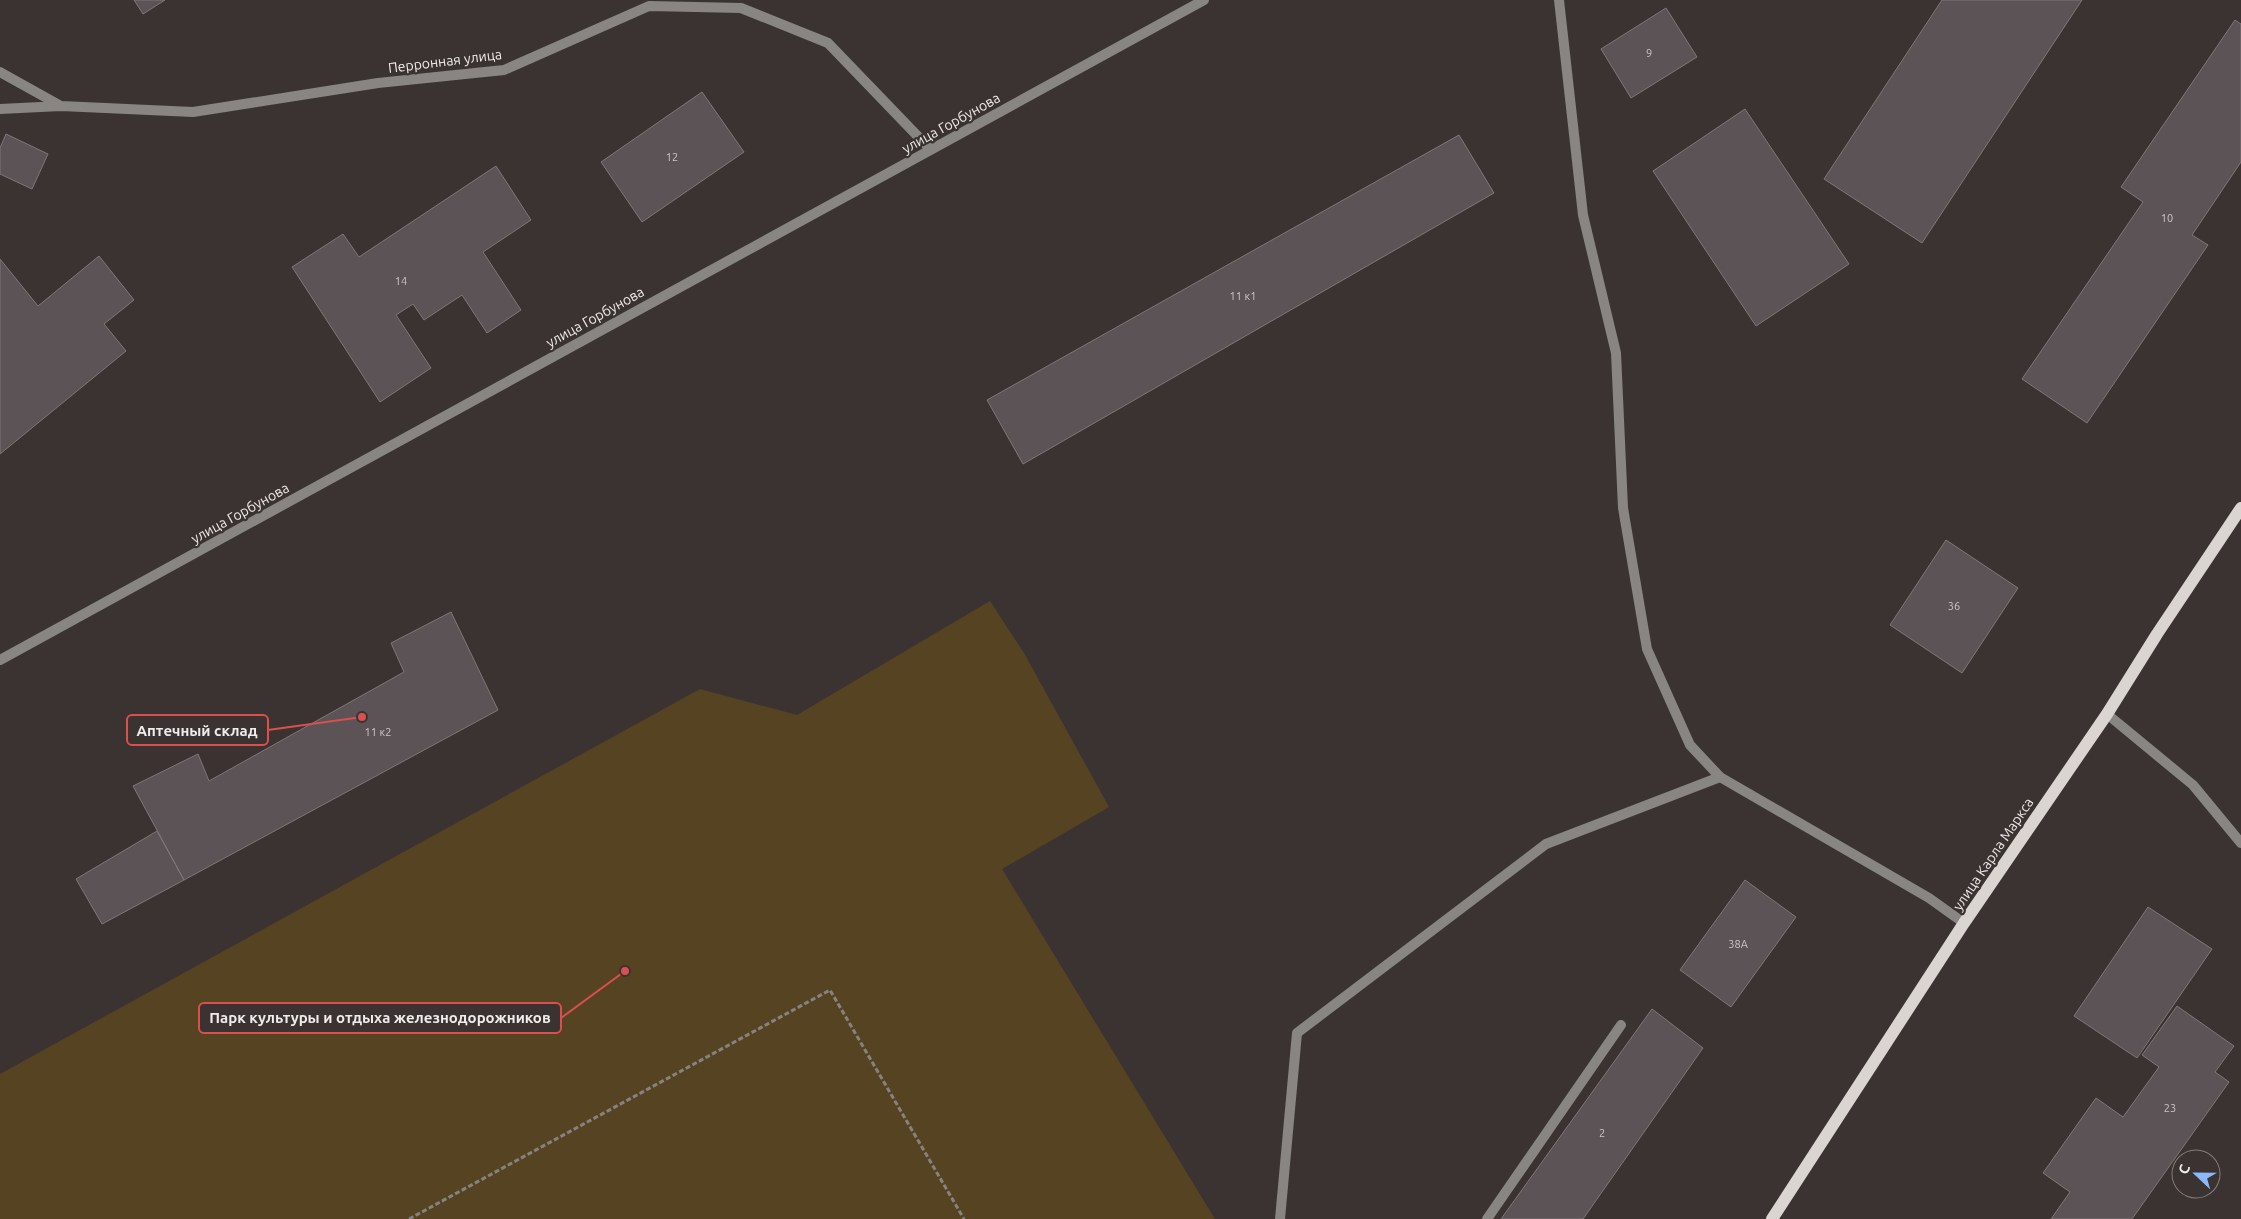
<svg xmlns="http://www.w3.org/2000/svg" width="2241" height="1219" font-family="Ubuntu,sans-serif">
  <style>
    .green { fill: #564322 }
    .building { fill: #5b5355; stroke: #7f7778 }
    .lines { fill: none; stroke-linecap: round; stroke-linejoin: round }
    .path { stroke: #878180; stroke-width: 3; stroke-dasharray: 5 2.5; stroke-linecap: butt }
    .lane { stroke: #888583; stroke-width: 10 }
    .street { stroke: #888583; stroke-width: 10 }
    .primary { stroke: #dbd5d1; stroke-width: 12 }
    .labels { text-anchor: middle; stroke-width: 4.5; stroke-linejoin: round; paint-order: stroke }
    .number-label { font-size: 11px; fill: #ccc6c6 }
    .street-label { font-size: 14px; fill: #f1ecec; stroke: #3a3332 }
    .leader { fill: none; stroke: #db4f4f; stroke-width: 2 }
    .callout-dot { fill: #db4f4f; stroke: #3a3332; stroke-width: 2 }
    .callout { fill: #3a3332; stroke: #db4f4f; stroke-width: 2 }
    .callout-label { font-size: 15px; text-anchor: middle; font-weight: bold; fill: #f1ecec }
  </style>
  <rect width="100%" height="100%" fill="#3a3332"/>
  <path class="green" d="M990 601 1024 653 1109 807 1002 869 1215 1219H0V1074L700 689 797 715Z"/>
  <path class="building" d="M134 0H165L143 14Z
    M1942 0H2082L1922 243 1824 179Z
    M1666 8 1697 57 1631 98 1601 49Z
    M2235 20 2241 24V162L2192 235 2208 245 2087 423 2022 379 2143 202 2121 187Z
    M702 92 744 152 642 222 601 162Z
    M1745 109 1849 264 1756 326 1653 171Z
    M6 134 48 154 32 189 0 174V148Z
    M1459 135 1494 193 1023 464 987 400Z
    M496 166 531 220 483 252 521 310 487 333 462 295 424 320 413 304 396 315 431 368 380 402 292 267 343 234 359 257Z
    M99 256 134 300 104 324 126 351 0 454V259L38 306Z
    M1946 540 2018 588 1962 673 1890 625Z
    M451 612 498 710 184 880 133 786 198 754 209 781 404 672 391 643Z
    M157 831 184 880 102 924 76 879Z
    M1745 880 1796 917 1731 1007 1680 970Z
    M2148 907 2212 949 2137 1058 2074 1016Z
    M2177 1006 2234 1046 2215 1072 2229 1082 2132 1219H2051L2070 1192 2043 1173 2096 1098 2123 1117 2159 1067 2142 1055Z
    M1652 1009 1703 1048 1583 1219H1501Z"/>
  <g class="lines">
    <path class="path" d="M409 1219 830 990 964 1219"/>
    <path class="lane" d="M2107 714 2193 785 2241 843
      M1280 1219 1297 1033 1546 844 1720 777
      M1487 1219 1621 1025"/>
    <path class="street" d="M1559 0 1583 215 1616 353 1623 508 1647 649 1690 745 1720 777 1929 898 1964 923
      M0 72 61 106 193 112 378 83 504 70 649 6 741 8 828 43 931 150
      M0 109 61 106
      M0 660 1204 0"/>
    <path class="primary" d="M1772 1219 1964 923 2107 714 2157 634 2241 508"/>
  </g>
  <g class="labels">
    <g class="number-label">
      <text x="1649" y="57">9</text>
      <text x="672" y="161">12</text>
      <text x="2167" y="222">10</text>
      <text x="401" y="285">14</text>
      <text x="1243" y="300">11 к1</text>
      <text x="1954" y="610">36</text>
      <text x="378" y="736">11 к2</text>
      <text x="1738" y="948">38А</text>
      <text x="2170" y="1112">23</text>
      <text x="1602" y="1137">2</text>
    </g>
    <g class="street-label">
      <text transform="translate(445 61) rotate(-7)" y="5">Перронная улица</text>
      <text transform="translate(951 123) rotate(-29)" y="5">улица Горбунова</text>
      <text transform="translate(595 317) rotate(-29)" y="5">улица Горбунова</text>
      <text transform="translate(240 513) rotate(-29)" y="5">улица Горбунова</text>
      <text transform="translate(1993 854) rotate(-56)" y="5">улица Карла Маркса</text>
    </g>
  </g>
  <path class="leader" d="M362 717L268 730M625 971L561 1018"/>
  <g class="callout-dot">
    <circle cx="362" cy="717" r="5"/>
    <circle cx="625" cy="971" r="5"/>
  </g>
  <g class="callout">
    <rect x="127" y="715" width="141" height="30" rx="5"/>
    <rect x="199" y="1003" width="362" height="30" rx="5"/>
  </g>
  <g class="callout-label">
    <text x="197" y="736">Аптечный склад</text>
    <text x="380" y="1023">Парк культуры и отдыха железнодорожников</text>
  </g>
  <g transform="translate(2196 1174) rotate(292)"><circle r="24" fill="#3a3332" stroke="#837d7c"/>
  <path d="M0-4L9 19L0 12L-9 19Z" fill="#8cb9fc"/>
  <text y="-8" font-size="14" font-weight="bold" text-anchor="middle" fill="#f1ecec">С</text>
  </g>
</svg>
